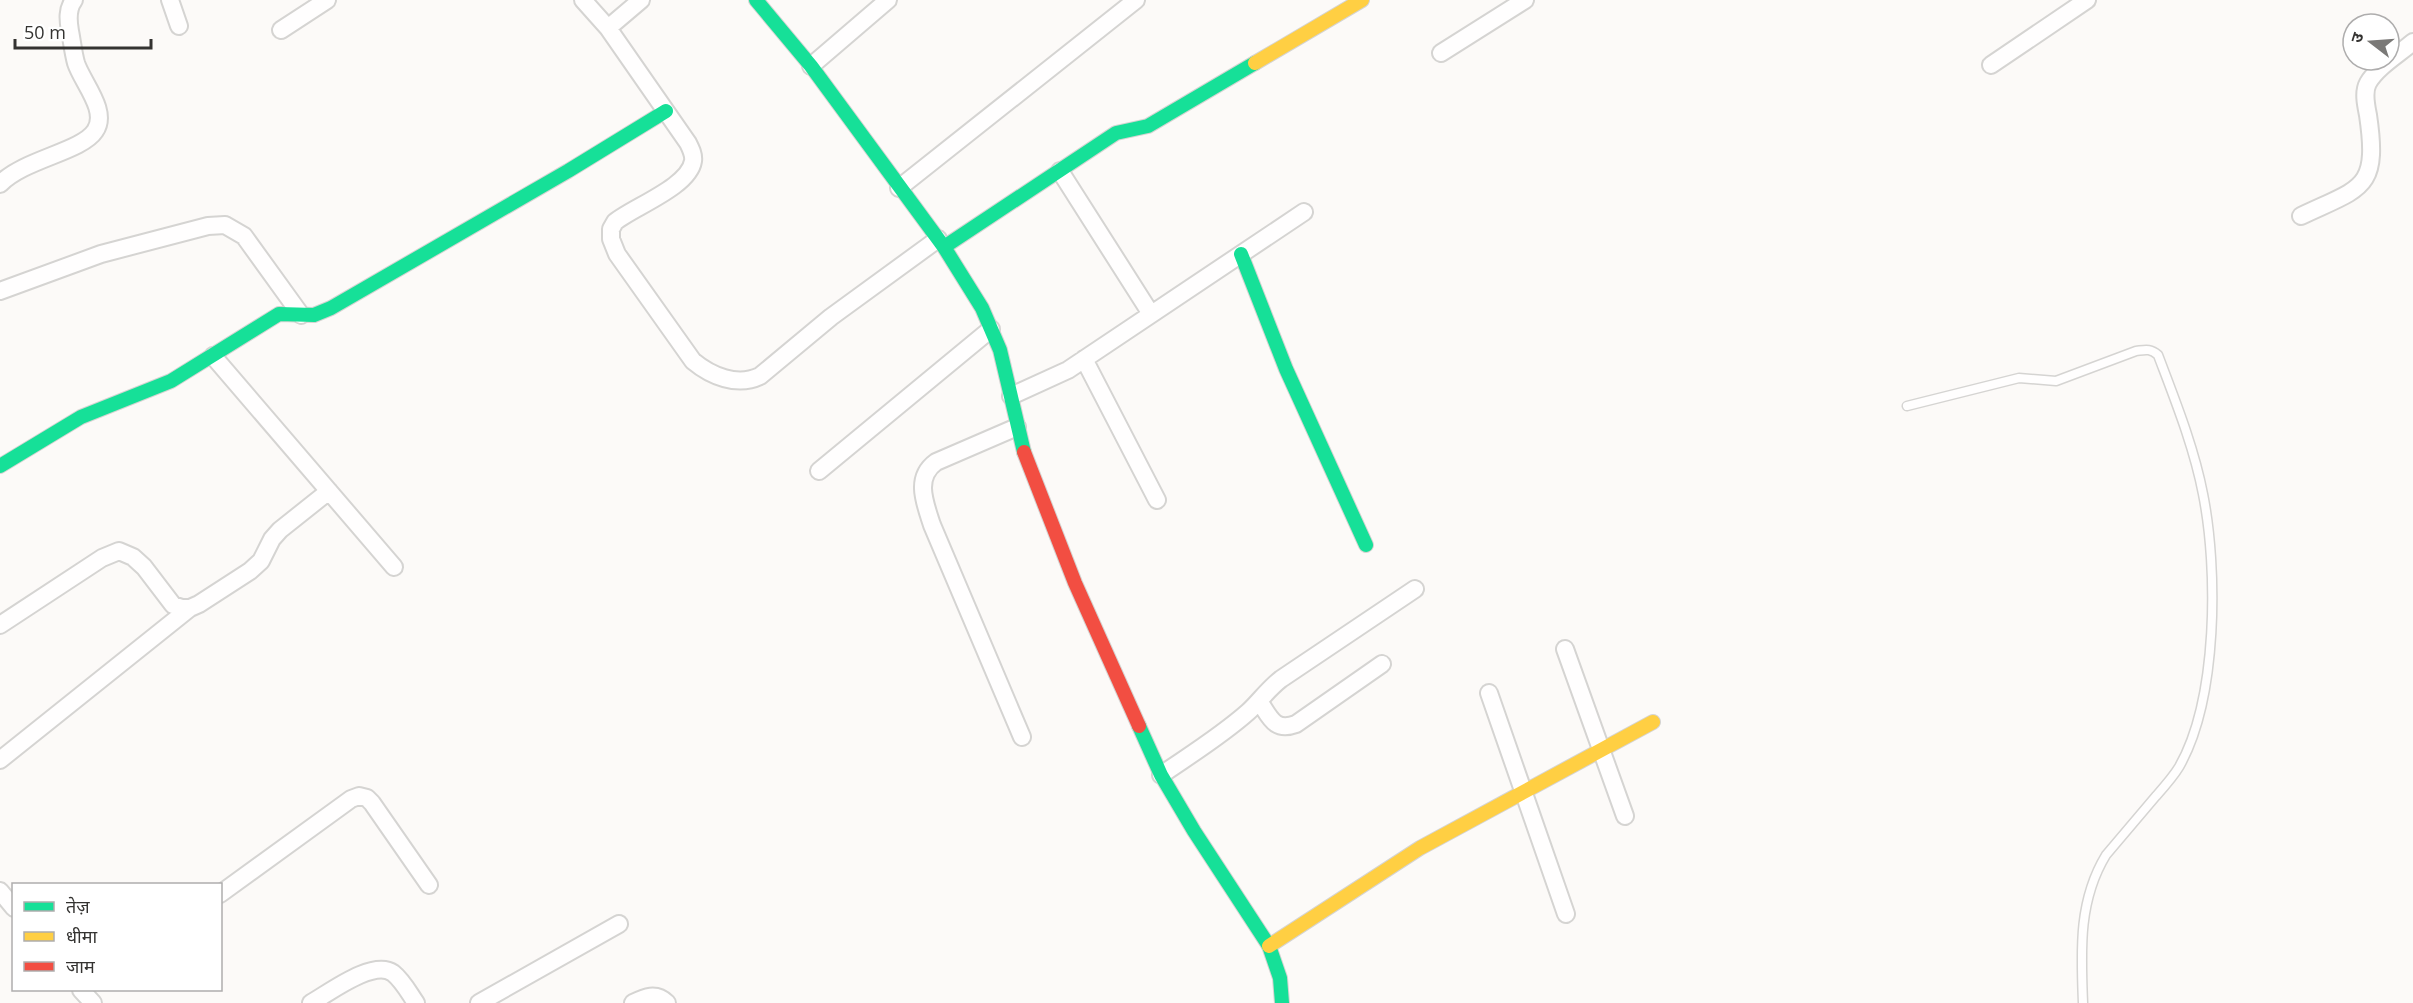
<svg xmlns="http://www.w3.org/2000/svg" width="2413" height="1003" font-family="'Open Sans','Noto Sans Devanagari',sans-serif">
  <style>
    .lines { fill: none; stroke-linecap: round; stroke-linejoin: round }
    .lane-casing { stroke: #d5d4d2; stroke-width: 11 }
    .street-casing { stroke: #d5d4d2; stroke-width: 20 }
    .fast-casing { stroke: #d5d4d2; stroke-width: 16 }
    .slow-casing { stroke: #d5d4d2; stroke-width: 16 }
    .jam-casing { stroke: #d5d4d2; stroke-width: 16 }
    .lane { stroke: #fffefe; stroke-width: 8 }
    .street { stroke: #fffefe; stroke-width: 16 }
    .fast { stroke: #16e098; stroke-width: 14 }
    .slow { stroke: #ffcf43; stroke-width: 14 }
    .jam { stroke: #f24e42; stroke-width: 14 }
  </style>
  <rect width="100%" height="100%" fill="#fcfaf8"/>
  <g class="lines">
    <g class="lane-casing">
      <path id="lane" d="M1907 406 2019 378 2056 381 2136 351C2145 350 2150 348 2158 355 2175 400 2194 447 2203 494 2218 569 2218 699 2179 767 2173 777 2164 787 2156 796 2139 816 2123 835 2106 855 2078 901 2081 951 2083 1003"/>
    </g>
    <g class="street-casing">
      <path id="street" d="M170 0 179 26
        M583 0 608 28 688 143C691 149 694 155 693 161 689 187 633 207 615 222L611 229V239L617 254 693 361C711 376 737 387 760 376L831 317 938 239
        M608 28 641 0
        M281 30 327 0
        M1441 53 1525 0
        M1991 65 2087 0
        M811 66 888 0
        M1060 171 1151 314
        M0 184C24 159 81 152 95 131 109 111 82 82 76 63 73 52 72 41 70 31 68 20 67 9 74 0
        M899 188 1136 0
        M2301 216C2362 187 2379 190 2368 115 2366 105 2363 92 2368 83 2377 67 2399 54 2413 42
        M0 291 101 254 208 226 225 225 244 236 301 315
        M213 356 394 567
        M1084 359 1157 500
        M1011 396 1068 370 1304 212
        M1017 427 936 462C914 478 925 503 932 525L1022 737
        M819 471 991 329
        M0 625 102 558 119 551 133 557 144 567 173 605 182 608H190L199 604 250 571 261 561 272 539 280 530 329 491
        M1565 649 1625 816
        M1489 693 1566 914
        M1259 701C1270 717 1274 732 1296 724L1382 664
        M0 760 190 608
        M1161 775C1190 755 1221 736 1248 712 1259 702 1268 689 1281 679L1415 589
        M0 891 14 908
        M220 894 351 799 359 796 367 798 372 803 429 885
        M81 990 93 1003
        M311 1003C329 993 373 959 393 973 403 981 409 993 416 1003
        M479 1003 619 924
        M633 1003C645 997 656 992 667 1003"/>
    </g>
    <g class="fast-casing">
      <path id="fast" d="M756 0 811 66 944 247 982 308 1000 350 1024 452
        M944 247 1116 133 1148 126 1255 63
        M1241 254 1286 369 1366 545
        M0 466 81 417 171 381 279 314 314 315 331 308 568 171 666 111
        M1139 726 1161 775 1194 831 1269 946 1280 978 1282 1003"/>
    </g>
    <g class="slow-casing">
      <path id="slow" d="M1255 63 1362 0
        M1269 946 1420 848 1653 722"/>
    </g>
    <g class="jam-casing">
      <path id="jam" d="M1024 452 1075 583 1139 726"/>
    </g>
    <use href="#lane" class="lane"/>
    <use href="#street" class="street"/>
    <use href="#fast" class="fast"/>
    <use href="#slow" class="slow"/>
    <use href="#jam" class="jam"/>
  </g>
  <rect x="12" y="883" width="210" height="108" fill="#ffffff" stroke="#aeadad" stroke-width="1.5"/>
  <rect x="24" y="902" width="30" height="9" fill="#16e098" stroke="#aeadad" stroke-width="1.5"/>
  <text x="66" y="913" font-size="18" fill="#343331">तेज़</text>
  <rect x="24" y="932" width="30" height="9" fill="#ffcf43" stroke="#aeadad" stroke-width="1.5"/>
  <text x="66" y="943" font-size="18" fill="#343331">धीमा</text>
  <rect x="24" y="962" width="30" height="9" fill="#f24e42" stroke="#aeadad" stroke-width="1.5"/>
  <text x="66" y="973" font-size="18" fill="#343331">जाम</text>
  <g transform="translate(2371 42) rotate(287)"><circle r="28" fill="#ffffff" stroke="#aeadad" stroke-width="1.5"/>
  <path d="M0-4.5L10 22L0 15L-10 22Z" fill="#7a7977"/>
  <text y="-9" font-size="16" font-weight="bold" text-anchor="middle" fill="#343331">उ</text>
  </g>
  <path d="M15 39v9h136v-9" fill="none" stroke="#343331" stroke-width="3"/>
  <text x="24" y="39" font-size="18" fill="#343331" stroke="#ffffff" stroke-width="4.5" paint-order="stroke">50 m</text>
</svg>
